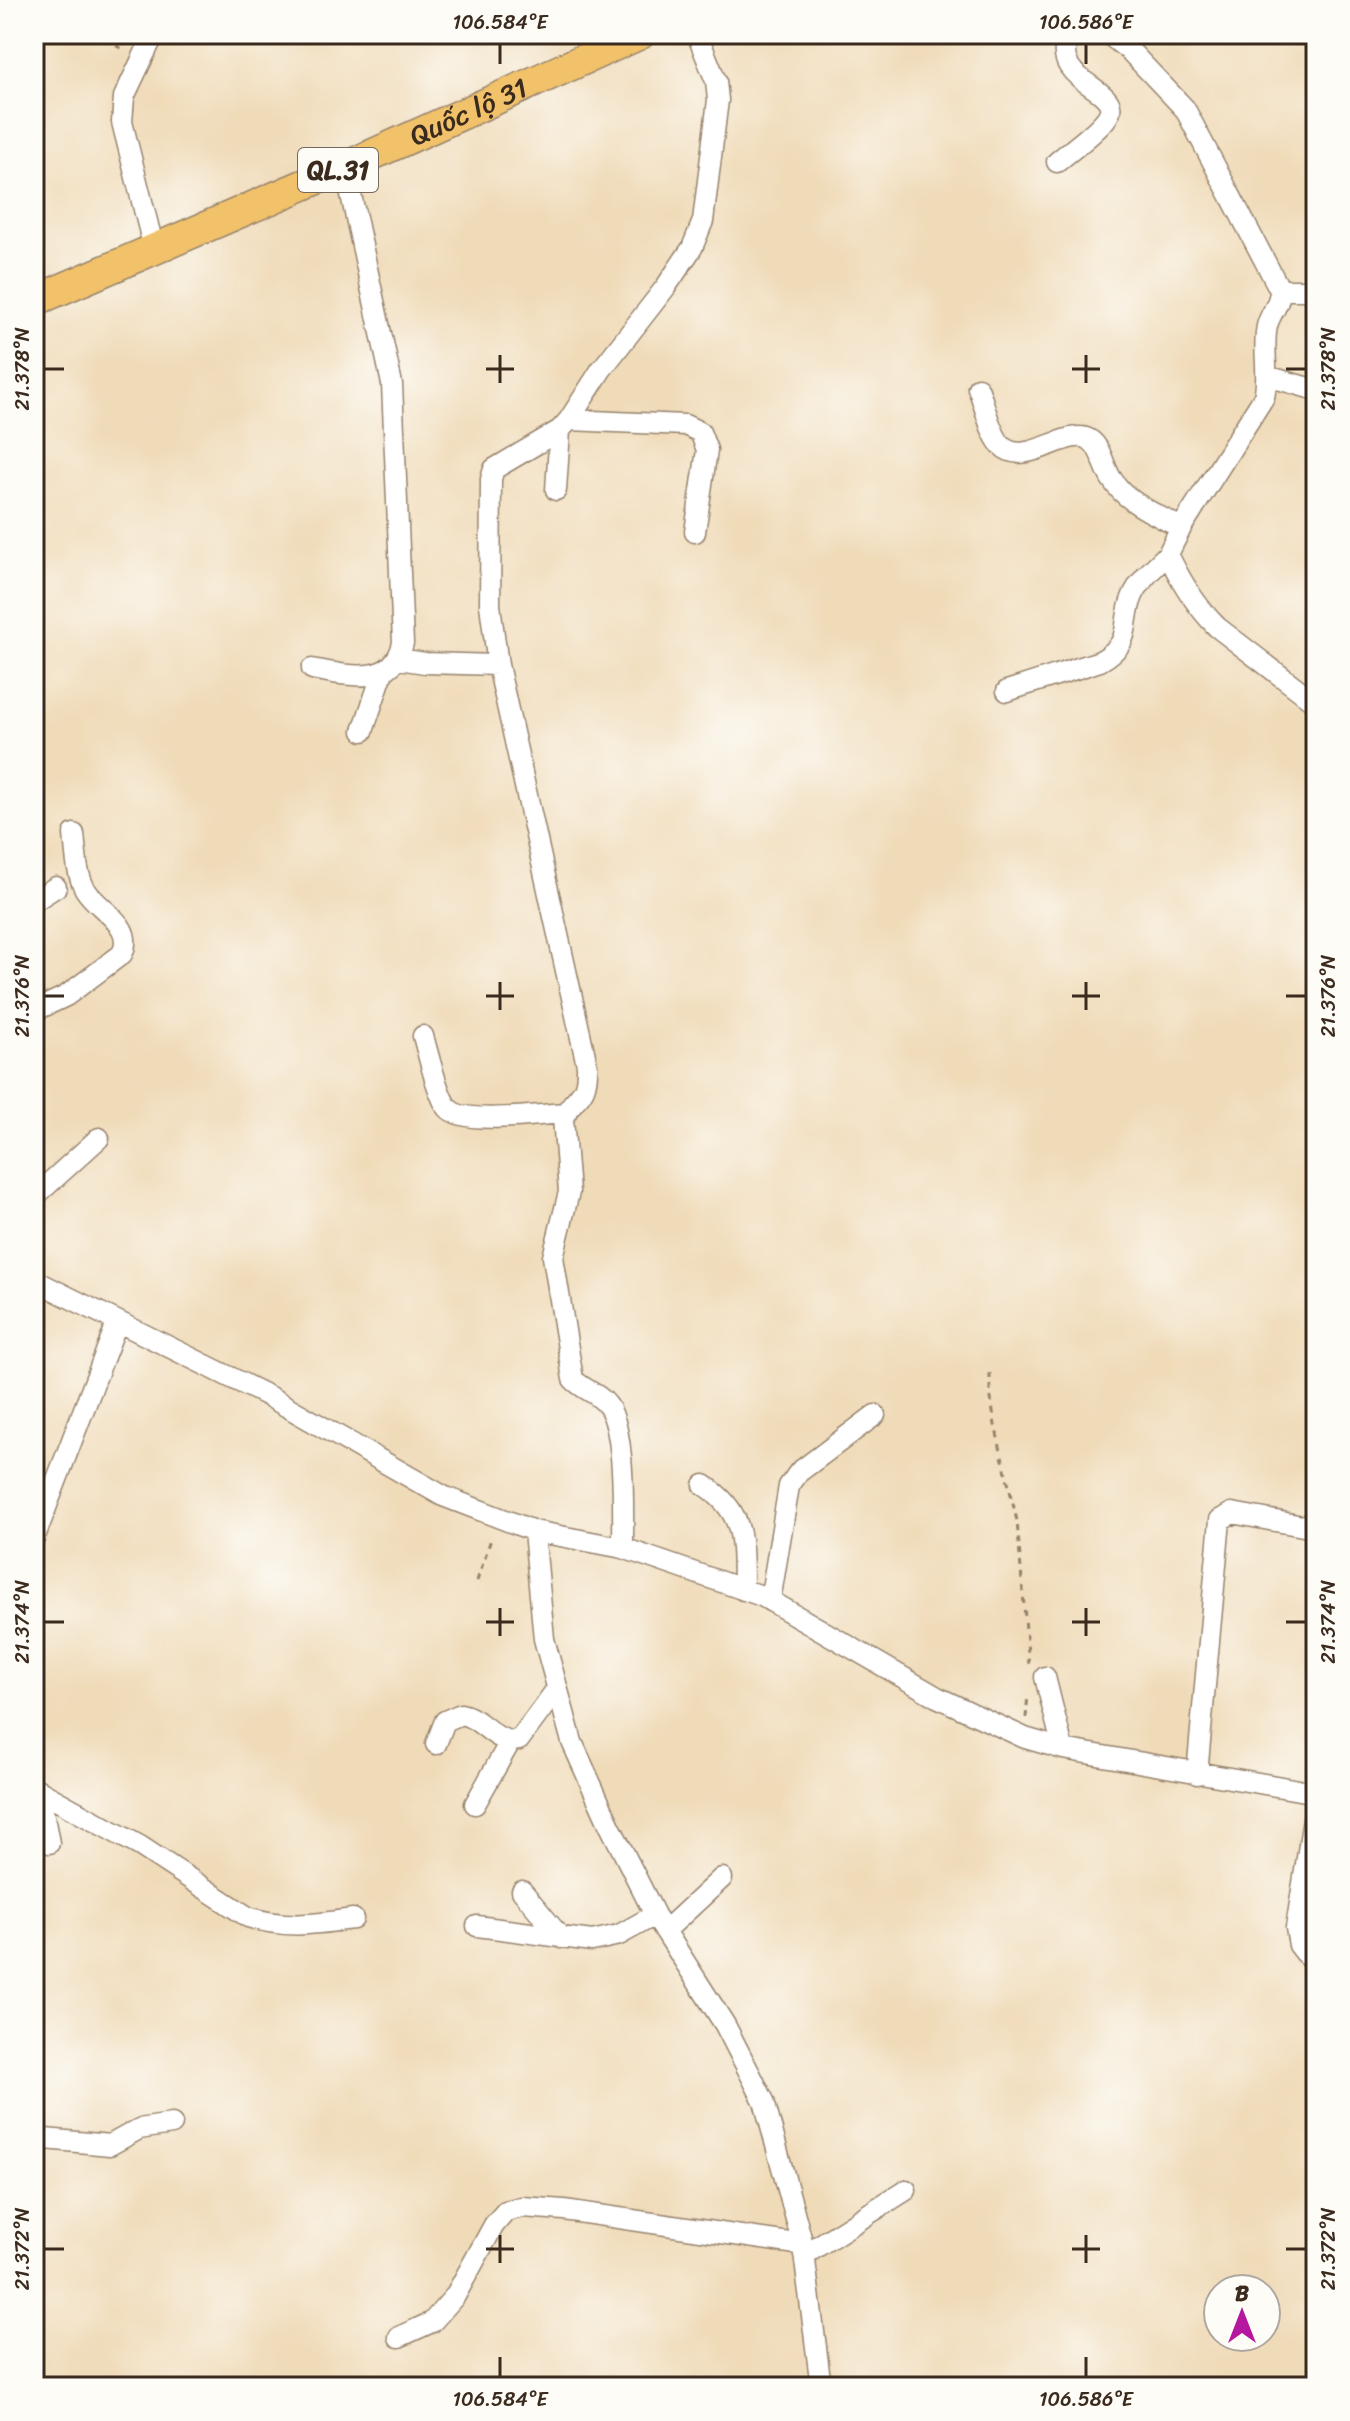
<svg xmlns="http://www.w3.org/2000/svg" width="1350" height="2421" font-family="Sriracha,sans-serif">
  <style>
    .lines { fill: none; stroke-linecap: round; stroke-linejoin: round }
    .minor-casing { stroke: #96826c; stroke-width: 23 }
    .highway-casing { stroke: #96826c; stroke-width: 33 }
    .path { stroke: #96826c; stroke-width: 3; stroke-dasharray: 6 6; stroke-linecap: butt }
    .minor { stroke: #fff; stroke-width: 20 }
    .highway { stroke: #f2c26a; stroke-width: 30 }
    .ticks { fill: none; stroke: #3b2a1e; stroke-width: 3 }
    .labels { text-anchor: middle; stroke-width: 6; stroke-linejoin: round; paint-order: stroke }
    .shield { fill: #fdfcf7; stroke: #75695f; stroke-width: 2 }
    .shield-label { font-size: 26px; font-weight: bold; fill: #3b2a1e }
    .street-label { font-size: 28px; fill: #3b2a1e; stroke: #fdfcf7 }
    .neatline { fill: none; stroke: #3b2a1e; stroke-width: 3 }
    .ticks-label { font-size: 20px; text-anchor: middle; fill: #3b2a1e }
  </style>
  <rect width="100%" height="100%" fill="#fdfcf7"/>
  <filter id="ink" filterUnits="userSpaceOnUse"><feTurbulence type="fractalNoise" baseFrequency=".0125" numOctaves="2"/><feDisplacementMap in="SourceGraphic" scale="16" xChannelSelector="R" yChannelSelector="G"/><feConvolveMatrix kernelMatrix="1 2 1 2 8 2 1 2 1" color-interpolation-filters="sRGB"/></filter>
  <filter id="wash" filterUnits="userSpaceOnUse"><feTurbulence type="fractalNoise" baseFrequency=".006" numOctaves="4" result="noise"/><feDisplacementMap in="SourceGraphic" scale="32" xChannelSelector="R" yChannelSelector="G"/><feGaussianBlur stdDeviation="1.8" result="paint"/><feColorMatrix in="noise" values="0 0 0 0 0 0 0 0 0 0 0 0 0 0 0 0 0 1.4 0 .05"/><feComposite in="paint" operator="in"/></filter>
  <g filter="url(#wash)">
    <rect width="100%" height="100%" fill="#f0dbb9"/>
  </g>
  <g filter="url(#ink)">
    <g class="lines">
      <g class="minor-casing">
        <path id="minor" d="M154 34 124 97 122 122 154 249
          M1108 34 1130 51 1185 109 1280 290C1280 305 1270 313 1267 326 1262 350 1270 374 1264 397L1181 528 1168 554C1181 582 1195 605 1217 627L1316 703
          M1295 34H1298
          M1057 162C1072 149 1092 136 1105 120 1132 87 1045 86 1069 34
          M1280 290H1316
          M1267 376 1316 390
          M978 388C985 405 989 431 1001 445 1024 470 1069 425 1090 440 1101 447 1104 467 1111 478 1126 503 1156 514 1181 528
          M569 420 685 425 700 432 707 450 695 532
          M556 490 560 430
          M399 659 425 663 498 665
          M312 669C346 675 393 688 403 643L392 384 345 167
          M1007 691 1100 661C1134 642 1121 627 1132 598 1139 580 1155 567 1168 554
          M363 731 383 672
          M34 901 56 887
          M34 1011 66 996 122 954C136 924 99 912 85 889 76 873 76 852 74 834
          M423 1036C428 1053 438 1097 448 1108 463 1126 541 1114 565 1113
          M34 1197 99 1138
          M34 1280 270 1397 443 1496 534 1531 623 1548 762 1596 937 1697 1025 1738 1063 1749 1316 1793
          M704 1485C747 1513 742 1543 743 1590
          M534 1531 544 1639 572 1742 609 1824 655 1915 725 2025 764 2101 803 2245 821 2387
          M34 1539 117 1323
          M623 1548C623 1516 626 1431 608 1406 599 1393 583 1390 573 1379L553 1257 569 1192 563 1118C575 1093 588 1100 587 1065L498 665 490 605 491 479 494 469 560 430 569 420 601 370 665 288 692 248 703 221 718 100 716 81 697 34
          M770 1601 789 1486 799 1472 875 1415
          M1045 1677 1063 1749
          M436 1744 445 1721 461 1714C483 1718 496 1746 519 1740L556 1690
          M1197 1774 1220 1520 1232 1513 1303 1526 1316 1521
          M34 1788 140 1846 248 1917C285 1929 316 1924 353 1919
          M39 1790 49 1843
          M1316 1800 1296 1928 1299 1945 1316 1967
          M475 1804 510 1742
          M522 1891 561 1938
          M477 1926 592 1941 619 1935 655 1915
          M665 1931 722 1878
          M34 2138 110 2145 139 2129 172 2124
          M804 2255 906 2190
          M399 2337 432 2322 455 2296 494 2225 506 2211 522 2207 564 2210 803 2245"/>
      </g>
      <g class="highway-casing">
        <g id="highway">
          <path id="s1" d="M34 301 345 167 640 34"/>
        </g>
      </g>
      <path class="path" d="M95 34 126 51
        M990 1373V1392L995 1425 1017 1521 1029 1666
        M477 1581 492 1536
        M1026 1718 1028 1694"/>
      <use href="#minor" class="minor"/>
      <use href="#highway" class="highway"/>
    </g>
  </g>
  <path class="ticks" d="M500 44V64M1086 44V64M500 355V383M1086 355V383M44 369H64M486 369H514M1072 369H1100M1286 369H1306M500 982V1010M1086 982V1010M44 996H64M486 996H514M1072 996H1100M1286 996H1306M500 1608V1636M1086 1608V1636M44 1622H64M486 1622H514M1072 1622H1100M1286 1622H1306M500 2235V2263M1086 2235V2263M44 2249H64M486 2249H514M1072 2249H1100M1286 2249H1306M500 2357V2377M1086 2357V2377"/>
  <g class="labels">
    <rect class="shield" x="298" y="148" width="80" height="44" rx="6"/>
    <g class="shield-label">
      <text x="338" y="179">QL.31</text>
    </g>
    <g class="street-label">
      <text dy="10" stroke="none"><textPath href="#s1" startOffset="474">Quốc lộ 31</textPath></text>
    </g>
  </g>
  <rect width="1350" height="2421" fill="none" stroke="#fdfcf7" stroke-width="88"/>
  <g transform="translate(1242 2313)"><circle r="38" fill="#fdfcf7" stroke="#afa8a0" stroke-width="2"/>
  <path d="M0-6L14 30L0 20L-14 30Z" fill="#b5179e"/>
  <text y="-12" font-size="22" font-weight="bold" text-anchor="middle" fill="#3b2a1e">B</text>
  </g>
  <rect x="44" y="44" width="1262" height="2333" class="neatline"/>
  <g class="ticks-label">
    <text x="500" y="29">106.584°E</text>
    <text x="1086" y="29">106.586°E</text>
    <text transform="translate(22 369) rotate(-90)" y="7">21.378°N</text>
    <text transform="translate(1328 369) rotate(-90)" y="7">21.378°N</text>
    <text transform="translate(22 996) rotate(-90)" y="7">21.376°N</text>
    <text transform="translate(1328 996) rotate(-90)" y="7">21.376°N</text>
    <text transform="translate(22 1622) rotate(-90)" y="7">21.374°N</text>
    <text transform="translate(1328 1622) rotate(-90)" y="7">21.374°N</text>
    <text transform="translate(22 2249) rotate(-90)" y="7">21.372°N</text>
    <text transform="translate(1328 2249) rotate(-90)" y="7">21.372°N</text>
    <text x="500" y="2406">106.584°E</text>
    <text x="1086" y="2406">106.586°E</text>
  </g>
</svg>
